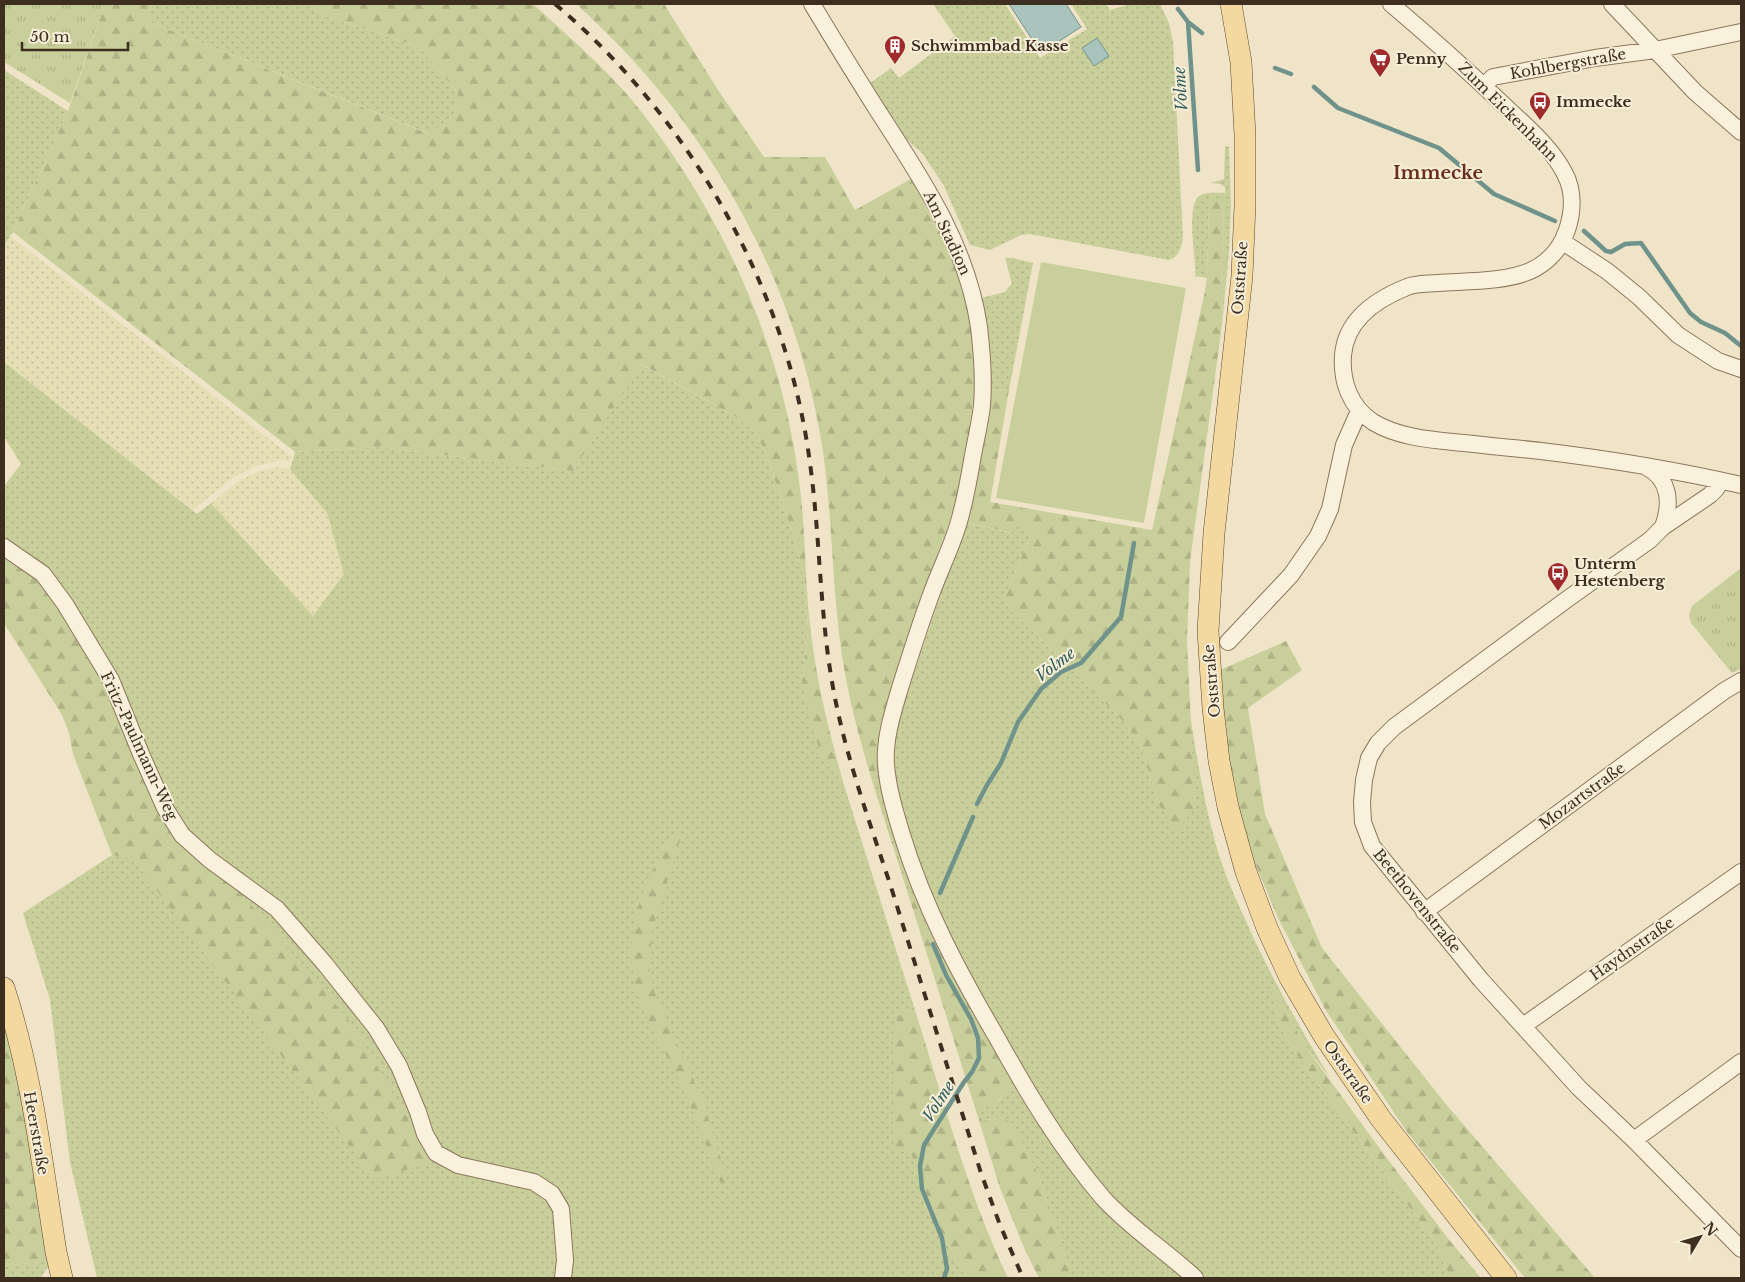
<svg xmlns="http://www.w3.org/2000/svg" width="1745" height="1282" font-family="'Libre Baskerville',serif">
  <style>
    .farmland { fill: url(#farmland-dots) }
    .grass { fill: url(#grass-dots) }
    .forest { fill: url(#forest-firs) }
    .park { fill: url(#park-tufts) }
    .garden { fill: #c9cf9b }
    .water { fill: #a9c4bc; stroke: #6f938a }
    .lines { fill: none; stroke-linecap: round; stroke-linejoin: round }
    .stream { stroke: #6f938a; stroke-width: 4.5 }
    .minor-casing { stroke: #8d765c; stroke-width: 18 }
    .major-casing { stroke: #5b4430; stroke-width: 22 }
    .minor { stroke: #faf1dc; stroke-width: 16 }
    .major { stroke: #f3d9a0; stroke-width: 21 }
    .rail { stroke: #3d2e20; stroke-width: 4; stroke-dasharray: 9 9; stroke-linecap: butt }
    .labels { text-anchor: middle; stroke-width: 4; stroke-linejoin: round; paint-order: stroke }
    .poi-label { font-size: 15px; font-weight: bold; fill: #3d2e20; stroke: #f7eed8; text-anchor: start }
    .street-label { font-size: 15px; fill: #3d2e20; stroke: #f7eed8 }
    .water-label { font-size: 16px; font-style: italic; fill: #2f5d5a; stroke: #f7eed8 }
    .quarter-label { font-size: 18px; font-weight: bold; fill: #6b2e1e; stroke: #f7eed8 }
  </style>
  <defs>
    <pattern id="farmland-dots" width="8" height="8" patternUnits="userSpaceOnUse" patternTransform="scale(1.25)"><rect width="8" height="8" fill="#e6deb5"/><path d="M2 2h.1M6 6h.1" fill="none" stroke="#c6bf9b" stroke-width="1.8" stroke-linecap="round"/></pattern>
    <pattern id="grass-dots" width="8" height="8" patternUnits="userSpaceOnUse" patternTransform="scale(1.25)"><rect width="8" height="8" fill="#c9cf9b"/><path d="M2 2h.1M6 6h.1" fill="none" stroke="#aeb285" stroke-width="1.8" stroke-linecap="round"/></pattern>
    <pattern id="forest-firs" width="22" height="20" patternUnits="userSpaceOnUse" patternTransform="scale(1.25)"><rect width="22" height="20" fill="#c9cf9b"/><path d="M5 1l3.5 6h-7zM16 11l3.5 6h-7z" fill="#aeb285"/></pattern>
    <pattern id="park-tufts" width="24" height="20" patternUnits="userSpaceOnUse" patternTransform="scale(1.25)"><rect width="24" height="20" fill="#c9cf9b"/><path d="M3 7l-1-3M5 7V3M7 7l1-3M15 17l-1-3M17 17v-4M19 17l1-3" fill="none" stroke="#aeb285"/></pattern>
  </defs>
  <rect width="100%" height="100%" fill="#f0e4c8"/>
  <path class="farmland" d="M10 236 292 457 289 462 281 460 254 467 232 478 193 510 4 362V245Z
    M276 467 290 469 327 513 344 574 313 616 211 503 240 480 259 471Z"/>
  <path class="grass" d="M152 4H310L322 15 411 44 423 51 458 93 454 115 430 134 147 21Z
    M933 4H1005L1040 58 1087 29 1071 4H1106L1110 10 1130 4H1160L1169 23 1173 42 1183 238C1181 248 1179 257 1169 260L1030 234 1021 235 990 250 970 245 943 184 922 153 905 138 869 84 891 68 899 78 955 36Z
    M4 70 68 111 13 232 4 245Z
    M1225 146 1229 147 1231 204 1229 253 1222 325 1224 200 1209 204 1207 278 1195 276C1197 261 1184 203 1201 195 1207 192 1218 193 1225 193V187L1220 184 1211 183 1224 179Z
    M1005 258H1013L1033 263 1009 390 990 391 981 298 1005 292 1012 283Z
    M4 362 197 514 211 503 313 616 344 574 327 513 290 469 295 452 380 447 573 471 640 364 738 418 754 431 765 451 793 534 805 581 808 632 802 679 834 769 844 785 914 1007 900 1014 911 1152 925 1205 967 1278H97L70 1162 50 1000 23 913 112 855 133 858 374 1178 432 1162 184 826 4 554V486L21 464 4 437Z
    M965 522 1011 533 1020 522 1026 524 1030 537 1005 596 1009 608 1124 722 1141 747 1159 805 1195 808 1190 715C1197 759 1204 802 1216 845 1223 870 1234 895 1245 919 1270 975 1299 1027 1331 1079L1305 1046 1271 983 1278 1023 1294 1051 1436 1243 1450 1278H1203L1128 1215 1073 1150 963 971 931 899 898 797 893 767 894 740 902 708Z
    M877 755 880 782 887 810 920 902 910 900 873 784Z
    M1010 1073 1067 1162 1184 1278H1071L1065 1254 1038 1174 1012 1124 1001 1117 982 1121 977 1107 998 1102 1008 1089Z
    M53 1260 41 1277 42 1278H4V1266Z"/>
  <path class="forest" d="M105 4H152L147 21 429 134 454 115 458 93 423 51 411 44 322 15 310 4H533C564 32 596 60 624 91 646 116 666 144 684 172 747 270 789 381 801 497 806 542 805 587 811 632 817 685 830 735 844 785L834 769 821 753 810 722 802 679 808 632 805 581 793 534 765 451 754 431 738 418 641 364 573 471 380 447 295 452 13 232 68 111Z
    M576 4H664L718 90 764 157H825L855 210 911 179 949 250 962 282 972 334 975 391 966 454 954 509 891 688 883 718 873 784C859 737 846 690 840 641 832 578 832 515 823 452 798 280 705 119 576 4Z
    M1215 198 1224 200 1222 325 1190 562 1187 641 1195 808 1177 830 1159 805 1141 747 1124 722 1009 608 1005 596 1030 537 1026 525 1019 523 1012 533 965 522C977 479 985 436 990 391L1009 390 990 502 1152 530 1205 291 1207 278 1209 204Z
    M4 554 56 596 184 826 352 1024 433 1162 374 1179 133 859 112 855 73 754 69 733 62 715 4 623Z
    M1286 641 1302 670 1248 708 1265 814 1322 948 1445 1103 1595 1278H1525L1407 1132 1325 1009 1279 920 1244 838 1225 751 1220 670Z
    M678 835 680 841 653 927 650 955V976L656 996 703 1101 725 1173 726 1182 723 1184 720 1182C706 1147 694 1110 677 1076 662 1045 641 1013 634 979 624 930 645 875 673 836Z
    M910 900 920 902 1010 1073 1009 1089 997 1102 978 1108 982 1121 1001 1117 1012 1123 1038 1174 1065 1254 1071 1278H1039L1025 1250 1000 1188Z
    M1270 981 1305 1046 1383 1153 1450 1241 1481 1278H1450L1436 1243 1294 1051 1278 1023Z
    M4 1001 53 1260 4 1266Z
    M914 1007C943 1098 967 1192 1008 1278H967L925 1205 911 1153 899 1151 893 1143V1027L900 1014Z"/>
  <path class="park" d="M4 4H105L70 103 4 62Z
    M1741 568V669L1732 673 1691 623 1689 615 1692 606Z"/>
  <path class="garden" d="M1041 262 1186 288 1144 523 996 498Z"/>
  <path class="water" d="M1009 4H1066L1081 27 1041 53Z
    M1097 38 1109 56 1094 66 1082 48Z"/>
  <g class="lines">
    <path class="stream" d="M1178 9 1188 22 1198 170
      M1188 22 1202 33
      M1275 68 1291 74
      M1314 87 1338 108 1439 148 1494 194 1555 221
      M1584 231 1606 251 1611 252 1625 244 1641 243 1690 313 1701 322 1725 333 1741 346
      M977 804 987 785 1001 763 1018 722 1041 689 1061 672 1081 663 1121 617 1134 543
      M940 893 973 817
      M933 944 946 975 971 1019 978 1038 979 1058 972 1072 964 1082 924 1145 920 1166 922 1189 942 1238 947 1269 944 1278"/>
    <g class="minor-casing">
      <path id="minor" d="M812 4C833 39 854 73 876 108 920 176 967 244 979 327 982 352 984 380 982 406 980 422 976 439 973 455 969 479 965 502 958 525 951 548 940 570 932 592 920 624 910 656 900 688 893 712 884 739 886 765 888 789 895 812 902 835 924 907 958 971 996 1036 1027 1092 1061 1149 1103 1198 1130 1228 1165 1250 1195 1278
        M1391 4C1430 37 1469 72 1507 108 1528 128 1552 148 1565 174 1574 191 1573 212 1567 230 1561 248 1548 263 1530 271 1505 282 1466 281 1438 283 1428 284 1416 283 1407 287 1377 299 1346 319 1343 355 1341 381 1350 407 1373 422 1399 438 1434 440 1464 443 1489 446 1515 448 1541 451 1608 459 1675 470 1741 485
        M1612 4 1695 92 1741 132
        M1484 86 1493 77 1595 58 1655 50 1741 32
        M1563 242 1607 271 1639 297 1678 335 1718 361 1741 369
        M1646 467C1671 479 1671 505 1663 527
        M1721 481 1716 489 1710 495 1663 527 1650 540 1566 600 1394 727 1378 743 1369 758 1364 780 1362 802 1363 822 1372 846 1481 980 1579 1088 1634 1140 1741 1249
        M4 547 43 574 65 604 111 680 141 754 165 808 182 835 210 860 277 909 325 964 376 1028 399 1066 418 1112 425 1134 436 1153 458 1165 534 1182 552 1194 561 1209 565 1260 563 1278
        M1228 642 1291 575 1318 536 1330 509 1344 445 1359 411
        M1424 912 1724 691 1741 681
        M1523 1026 1741 872
        M1634 1140 1741 1062"/>
    </g>
    <g class="major-casing">
      <path id="major" d="M1231 4 1241 62 1245 135V205L1242 276 1214 533 1208 631 1213 708 1219 761 1228 807 1246 872 1267 928 1290 978 1324 1036 1381 1119 1506 1278
        M4 988C32 1073 42 1164 56 1252L62 1278"/>
    </g>
    <use href="#minor" class="minor"/>
    <use href="#major" class="major"/>
    <path class="rail" d="M555 4C687 115 785 284 809 456 821 538 819 622 836 703 849 766 871 826 891 887 921 983 951 1078 981 1173L1000 1225 1023 1278"/>
  </g>
  <defs>
    <g id="building-pin" transform="scale(1.125)"><path d="M0 17L-7.5 6A9.5 9.5 0 1 1 7.5 6Z" fill="#9e2a2b" stroke="#f7eed8"/><path d="M-4-6H4V6H1V3H-1V6H-4ZM-2.5-4.3h1.7v1.8h-1.7ZM.8-4.3h1.7v1.8H.8ZM-2.5-1h1.7V.8h-1.7ZM.8-1h1.7V.8H.8Z" fill="#fff"/></g>
    <g id="supermarket-pin" transform="scale(1.125)"><path d="M0 17L-7.5 6A9.5 9.5 0 1 1 7.5 6Z" fill="#9e2a2b" stroke="#f7eed8"/><path d="M-6-5.5h2.5l.6 2H6L4.5 2H-2.5L-4.4-4H-6ZM-1.5 3.2a1.3 1.3 0 1 0 .1 0ZM3 3.2a1.3 1.3 0 1 0 .1 0Z" fill="#fff"/></g>
    <g id="bus-pin" transform="scale(1.125)"><path d="M0 17L-7.5 6A9.5 9.5 0 1 1 7.5 6Z" fill="#9e2a2b" stroke="#f7eed8"/><path d="M-5-6H5V4H4V6H2V4H-2V6H-4V4H-5ZM-3.5-4V0h7V-4ZM-3.5 1.2v1.5H-2V1.2ZM2 1.2v1.5H3.5V1.2Z" fill="#fff"/></g>
  </defs>
  <g fill-rule="evenodd">
    <use href="#building-pin" x="895" y="46"/>
    <use href="#supermarket-pin" x="1380" y="59"/>
    <use href="#bus-pin" x="1540" y="102"/>
    <use href="#bus-pin" x="1558" y="573"/>
  </g>
  <g class="labels">
    <g class="poi-label">
      <text x="911" y="51">Schwimmbad Kasse</text>
      <text x="1396" y="64">Penny</text>
      <text x="1556" y="107">Immecke</text>
      <text x="1574" y="569">Unterm<tspan x="1574" dy="17">Hestenberg</tspan></text>
    </g>
    <g class="street-label">
      <text transform="translate(1568 64) rotate(-10)" y="5">Kohlbergstraße</text>
      <text transform="translate(1508 112) rotate(45)" y="5">Zum Eickenhahn</text>
      <text transform="translate(947 233) rotate(65)" y="5">Am Stadion</text>
      <text transform="translate(1240 278) rotate(-86)" y="5">Oststraße</text>
      <text transform="translate(1212 681) rotate(-95)" y="5">Oststraße</text>
      <text transform="translate(139 746) rotate(65)" y="5">Fritz-Paulmann-Weg</text>
      <text transform="translate(1582 796) rotate(-36)" y="5">Mozartstraße</text>
      <text transform="translate(1417 901) rotate(51)" y="5">Beethovenstraße</text>
      <text transform="translate(1632 949) rotate(-35)" y="5">Haydnstraße</text>
      <text transform="translate(1348 1072) rotate(55)" y="5">Oststraße</text>
      <text transform="translate(36 1133) rotate(80)" y="5">Heerstraße</text>
    </g>
    <g class="water-label">
      <text transform="translate(1180 89) rotate(-94)" y="6">Volme</text>
      <text transform="translate(1055 664) rotate(-37)" y="6">Volme</text>
      <text transform="translate(938 1101) rotate(-57)" y="6">Volme</text>
    </g>
    <g class="quarter-label">
      <text x="1438" y="179">Immecke</text>
    </g>
  </g>
  <rect width="1745" height="1282" fill="none" stroke="#3d2e20" stroke-width="10"/>
  <g transform="translate(1700 1237) rotate(52)" stroke="#f7eed8" stroke-width="4" paint-order="stroke">
  <path d="M0-4L9 19L0 12L-9 19Z" fill="#3d2e20"/>
  <text y="-8" font-size="14" font-weight="bold" text-anchor="middle" fill="#3d2e20">N</text>
  </g>
  <path d="M22 42v8h106v-8" fill="none" stroke="#3d2e20" stroke-width="2.5"/>
  <text x="30" y="42" font-size="15" fill="#3d2e20" stroke="#f7eed8" stroke-width="4" paint-order="stroke">50 m</text>
</svg>
